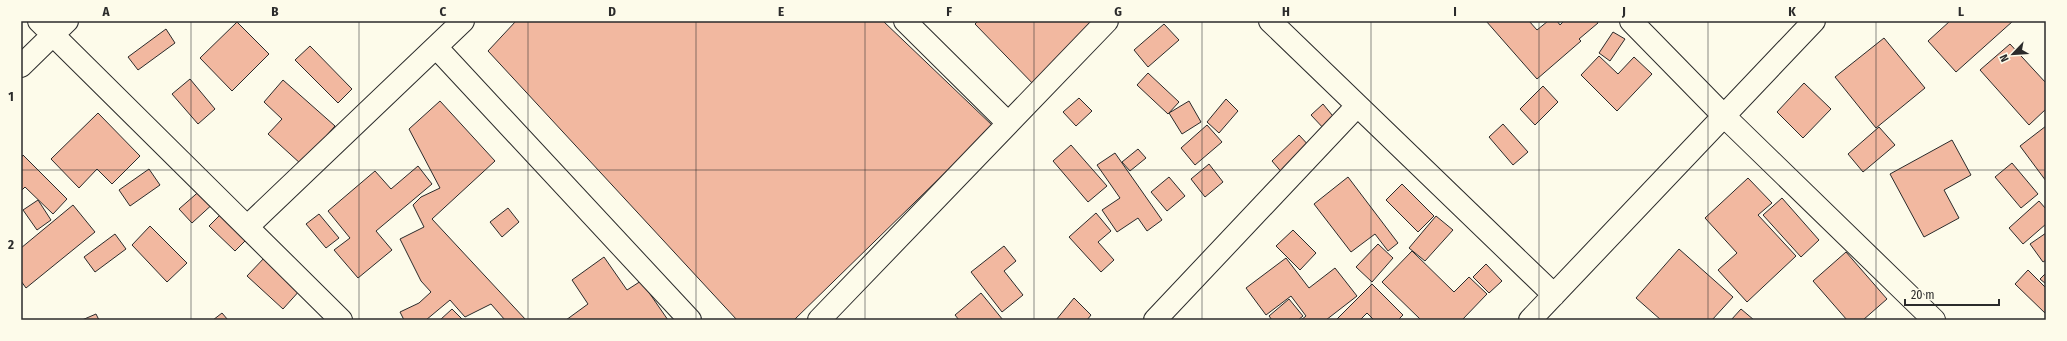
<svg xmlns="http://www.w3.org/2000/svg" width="2067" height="341" font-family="'Fira Sans Condensed',sans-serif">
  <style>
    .building { fill: #f2b8a0; stroke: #2b2b2b }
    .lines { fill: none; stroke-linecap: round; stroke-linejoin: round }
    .minor-casing { stroke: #2b2b2b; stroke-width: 24 }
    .minor { stroke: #fdfbea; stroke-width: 22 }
    .grid { fill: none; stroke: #2b2b2b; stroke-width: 1; stroke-opacity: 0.55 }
    .neatline { fill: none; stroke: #2b2b2b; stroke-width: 1.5 }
    .grid-label { font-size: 13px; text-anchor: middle; font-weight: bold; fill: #2b2b2b }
  </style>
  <rect width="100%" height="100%" fill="#fdfbea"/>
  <path class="building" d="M516 21H883L993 126 794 320H737L488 51Z
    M978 21H1089L1097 29 1038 89 975 24Z
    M1486 21H1529L1537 30 1548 21H1557L1560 25 1564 21H1597L1598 23 1579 39 1581 41 1537 79Z
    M1950 21H2013L1956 72 1928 41Z
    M237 22 269 54 232 91 200 58Z
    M1164 24 1179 40 1148 67 1134 50Z
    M166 29 175 43 138 70 128 57Z
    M1613 32 1625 39 1610 61 1599 53Z
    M1884 38 1925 88 1876 128 1835 77Z
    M2010 44 2046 83V109L2029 125 1980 70Z
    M310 46 352 89 338 103 295 60Z
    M1599 56 1618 74 1634 57 1652 74 1617 111 1581 75Z
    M1148 73 1179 102 1168 114 1137 85Z
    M190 79 215 109 198 124 172 94Z
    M283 80 335 126 301 164 268 134 282 119 264 102Z
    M1804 83 1831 109 1803 138 1777 112Z
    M1543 86 1558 102 1535 125 1520 109Z
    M1079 98 1092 111 1076 126 1063 112Z
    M1226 99 1238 111 1219 133 1207 122Z
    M440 101 495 161 432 219 526 320H505L491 304 465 317 450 300 426 320H404L400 312 419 303 431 292 421 281 400 239 424 227 413 205 421 197 440 188 409 129Z
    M1189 101 1201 122 1182 134 1169 113Z
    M1323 104 1337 121 1326 131 1311 115Z
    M98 113 140 156 112 184 97 169 79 188 51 159Z
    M1503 124 1528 152 1513 165 1489 137Z
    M1207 125 1222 142 1195 165 1181 148Z
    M2046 126V181L2020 146Z
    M1879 127 1895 145 1863 172 1848 154Z
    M1299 135 1312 149 1284 175 1272 161Z
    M1952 140 1971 175 1944 190 1959 218 1924 237 1890 174Z
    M1071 145 1107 186 1088 202 1053 161Z
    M1138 149 1146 158 1130 171 1122 162Z
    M1115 153 1162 220 1147 231 1138 218 1117 232 1102 210 1120 198 1097 165Z
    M23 155 67 199 53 214 25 187 21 191V158Z
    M2012 163 2038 194 2021 208 1995 177Z
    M1209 164 1223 182 1205 197 1191 179Z
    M418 166 432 184 376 231 392 250 358 278 334 250 350 238 328 211 375 171 391 189Z
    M149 169 160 185 130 206 119 190Z
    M1169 177 1185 196 1167 211 1151 192Z
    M1348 177 1398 243 1388 251 1375 234 1351 252 1314 204Z
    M1748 178 1772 203 1758 215 1796 256 1747 302 1718 270 1737 253 1705 218Z
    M1402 184 1434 216 1418 232 1386 200Z
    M203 188 216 201 192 223 179 209Z
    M1782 198 1819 240 1801 257 1763 215Z
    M38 200 51 220 37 230 23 210Z
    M2039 201 2046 209V224L2023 244 2009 228Z
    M73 205 95 232 26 288 21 281V248Z
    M508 208 519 222 502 237 490 222Z
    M224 211 249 237 235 251 209 226Z
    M1096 213 1111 231 1098 242 1114 260 1101 272 1069 237Z
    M319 214 339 238 326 248 306 224Z
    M1436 216 1453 230 1425 261 1409 248Z
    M150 226 187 263 167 282 132 245Z
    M1293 230 1316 253 1300 270 1276 246Z
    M2046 233V260L2043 262 2030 244Z
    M115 234 126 249 95 272 84 257Z
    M1378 244 1393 258 1372 282 1356 267Z
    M1004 246 1016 261 1004 271 1023 295 1002 312 971 272Z
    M1679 249 1733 297 1712 320H1661L1636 298Z
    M1412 251 1454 292 1469 277 1487 294 1462 320H1421L1382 282Z
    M1846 252 1887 299 1863 320H1847L1813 281Z
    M266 256 301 289 283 309 247 276Z
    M604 257 627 290 641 281 668 320H566L588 304 572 280Z
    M1286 258 1309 288 1335 268 1357 296 1326 320H1301L1306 316 1291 296 1266 315 1246 288Z
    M1486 264 1502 281 1489 293 1473 277Z
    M2028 270 2046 288V314L2015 284Z
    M2046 273V284L2040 279Z
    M1372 284 1403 315 1398 320H1374L1367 313 1360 320H1336Z
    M981 293 1003 320H959L955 315Z
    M1074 298 1091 315 1087 320H1056Z
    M1289 299 1303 316 1298 320H1272L1269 316Z
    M452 309 463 320H440Z
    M1741 309 1754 320H1731Z
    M222 313 228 320H213Z
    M96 314 99 320H82Z"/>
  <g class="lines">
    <g class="minor-casing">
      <path id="minor" d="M39 21 341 320
        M905 21 1008 123
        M1270 21 1554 295
        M1631 21 1723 115 1934 320
        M436 47 690 320
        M21 66 67 21
        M247 227 463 21
        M819 320 1107 21
        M1155 320 1357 106
        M1530 320 1814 21"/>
    </g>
    <use href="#minor" class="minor"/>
  </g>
  <path class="grid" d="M191 21V320M359 21V320M528 21V320M696 21V320M865 21V320M1034 21V320M1202 21V320M1371 21V320M1539 21V320M1708 21V320M1876 21V320M21 170H2046"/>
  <rect width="2067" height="341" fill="none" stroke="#fdfbea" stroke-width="44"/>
  <g transform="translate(2013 54) rotate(245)" stroke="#fdfbea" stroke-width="3" paint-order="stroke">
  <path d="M0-3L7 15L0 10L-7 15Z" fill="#2b2b2b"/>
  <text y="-6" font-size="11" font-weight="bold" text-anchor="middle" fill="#2b2b2b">N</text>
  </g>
  <path d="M1905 299v6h94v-6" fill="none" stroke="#2b2b2b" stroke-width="2"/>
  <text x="1911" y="299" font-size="12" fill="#2b2b2b" stroke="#fdfbea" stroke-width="3" paint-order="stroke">20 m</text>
  <rect x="22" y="22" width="2023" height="297" class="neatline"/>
  <g class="grid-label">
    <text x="106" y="16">A</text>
    <text x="275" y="16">B</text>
    <text x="443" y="16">C</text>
    <text x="612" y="16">D</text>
    <text x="781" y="16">E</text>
    <text x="949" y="16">F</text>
    <text x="1118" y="16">G</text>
    <text x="1286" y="16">H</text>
    <text x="1455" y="16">I</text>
    <text x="1624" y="16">J</text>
    <text x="1792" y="16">K</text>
    <text x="1961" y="16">L</text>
    <text x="11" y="101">1</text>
    <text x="11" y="249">2</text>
  </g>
</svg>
